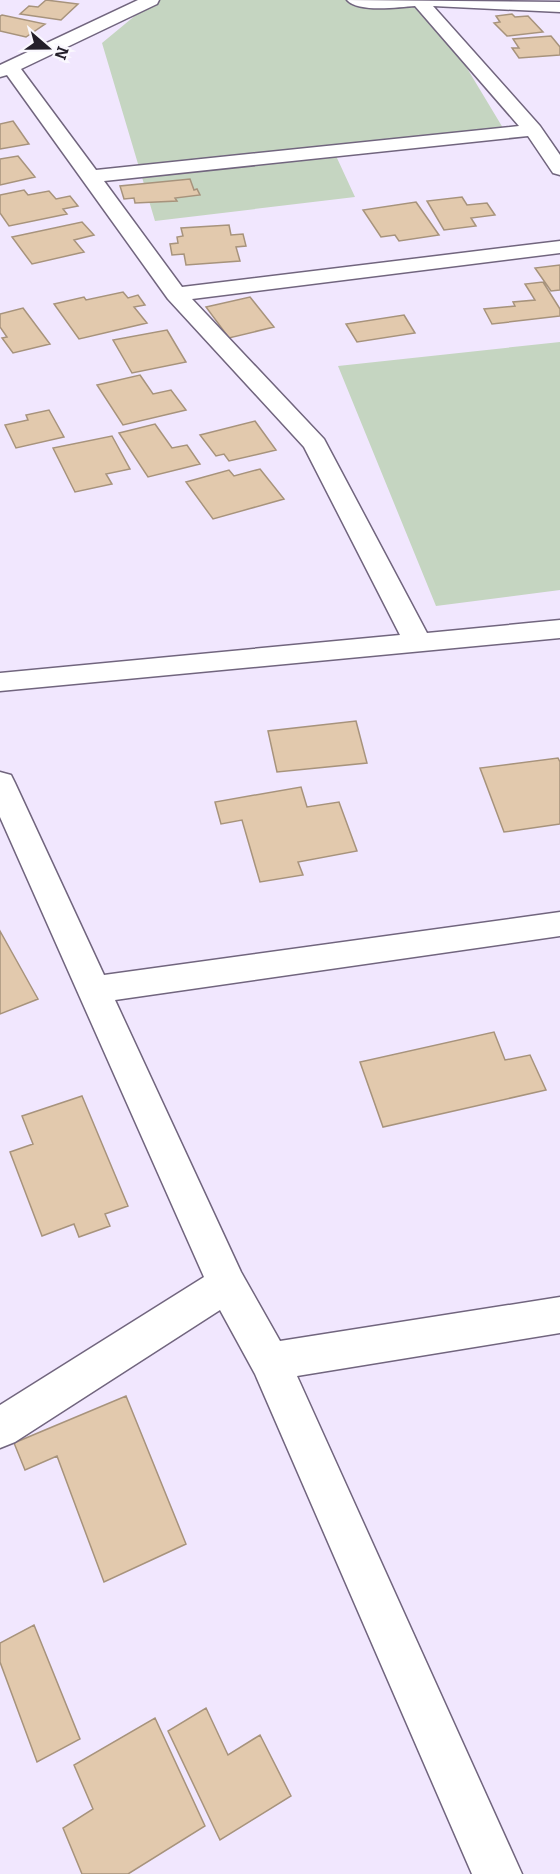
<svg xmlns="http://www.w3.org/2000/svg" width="560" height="1874" font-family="Bitter,serif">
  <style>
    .green { fill: #c5d5c1 }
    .building { fill: #e2c9ad; stroke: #a7937c; stroke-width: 1.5 }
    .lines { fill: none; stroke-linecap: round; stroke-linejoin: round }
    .minor-casing { stroke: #71657e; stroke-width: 3 }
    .minor { fill: #fff; fill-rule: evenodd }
  </style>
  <rect width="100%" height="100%" fill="#f1e7fe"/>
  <path class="green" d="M154 0H426L503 128 331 145 355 197 155 221 102 43Z
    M560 342V590L436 606 338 366Z"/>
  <path class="building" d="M46 0 78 4 61 20 20 14 29 6 38 7Z
    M512 14 515 17 528 16 543 32 507 36 494 23 500 22 496 16Z
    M2 15 45 24 26 37 0 31V16Z
    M551 36 560 47V55L519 58 512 48H519L513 39Z
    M13 121 29 144 0 149V124Z
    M18 156 35 177 0 185V159Z
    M190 179 194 190 197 189 200 195 175 198 177 201 135 203 134 198 124 199 120 186Z
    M24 190 28 195 49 191 56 199 70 196 78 206 63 209 67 214 9 226 0 213V195Z
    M462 197 467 205 487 203 495 215 471 218 476 226 444 230 427 201Z
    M416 202 439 235 399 241 395 235 381 237 363 210Z
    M82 222 94 235 74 240 84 252 32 264 12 237Z
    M229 225 231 235 243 234 246 246 236 247 240 261 186 265 184 254 172 255 170 244 178 243 177 237 183 236 181 228Z
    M560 265V290L551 291 535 268Z
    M543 282 560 309V316L492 324 484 309 515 306 513 302 535 300 525 284Z
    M123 292 128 298 138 295 145 305 134 307 147 323 79 339 54 304 84 297 86 300Z
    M250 297 274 327 229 338 206 307Z
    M23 308 50 344 13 353 2 338 7 337 0 327V314Z
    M404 315 415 333 357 342 346 324Z
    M167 330 186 362 132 373 113 340Z
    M140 375 153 394 171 390 186 410 123 425 97 385Z
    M49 410 64 437 16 448 5 425 28 420 26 415Z
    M255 421 276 450 229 461 224 454 216 456 200 435Z
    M155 424 172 448 187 445 200 464 148 477 119 433Z
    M112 436 130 469 106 474 112 484 75 492 53 448Z
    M260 469 284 499 213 519 186 482 229 470 234 476Z
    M356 721 367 763 277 772 268 731Z
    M558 758 560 762V824L504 832 480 768Z
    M301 787 307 807 339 802 357 851 298 862 303 875 260 882 242 820 221 824 215 802Z
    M0 931 38 999 0 1014Z
    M494 1032 505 1060 530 1055 546 1090 383 1127 360 1062Z
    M82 1096 128 1206 105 1214 110 1226 79 1237 74 1224 42 1236 10 1152 33 1144 22 1116Z
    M126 1396 186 1544 104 1582 57 1456 25 1470 14 1443Z
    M34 1625 80 1739 37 1762 0 1662V1643Z
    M206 1708 228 1755 260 1735 291 1796 220 1840 168 1731Z
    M155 1718 205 1826 128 1874H82L63 1828 93 1809 74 1765Z"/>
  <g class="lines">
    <g class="minor-casing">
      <path id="minor" d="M138 0H159L157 4 21 69 96 170 519 126 415 6C399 7 358 13 347 0L560 2V12L433 6 540 126 560 155V175L553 173 528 136 104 181 182 287 560 241V253L192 299 324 439 427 633 560 620V638L0 691V673L400 635 304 447 168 299 7 75 0 77V65Z
        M0 772 11 775 15 783 104 975 560 912V936L115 1000 241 1272 280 1341 560 1297V1333L297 1376 522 1874H472L255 1374 220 1310 15 1442 0 1448V1405L204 1277 0 817Z"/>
    </g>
    <use href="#minor" class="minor"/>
  </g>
  <g transform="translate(48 48) rotate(110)" stroke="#faf8fe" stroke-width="4.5" paint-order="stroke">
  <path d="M0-4.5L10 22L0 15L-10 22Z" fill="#241f2a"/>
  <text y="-9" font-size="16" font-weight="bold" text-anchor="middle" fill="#241f2a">N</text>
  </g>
</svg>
